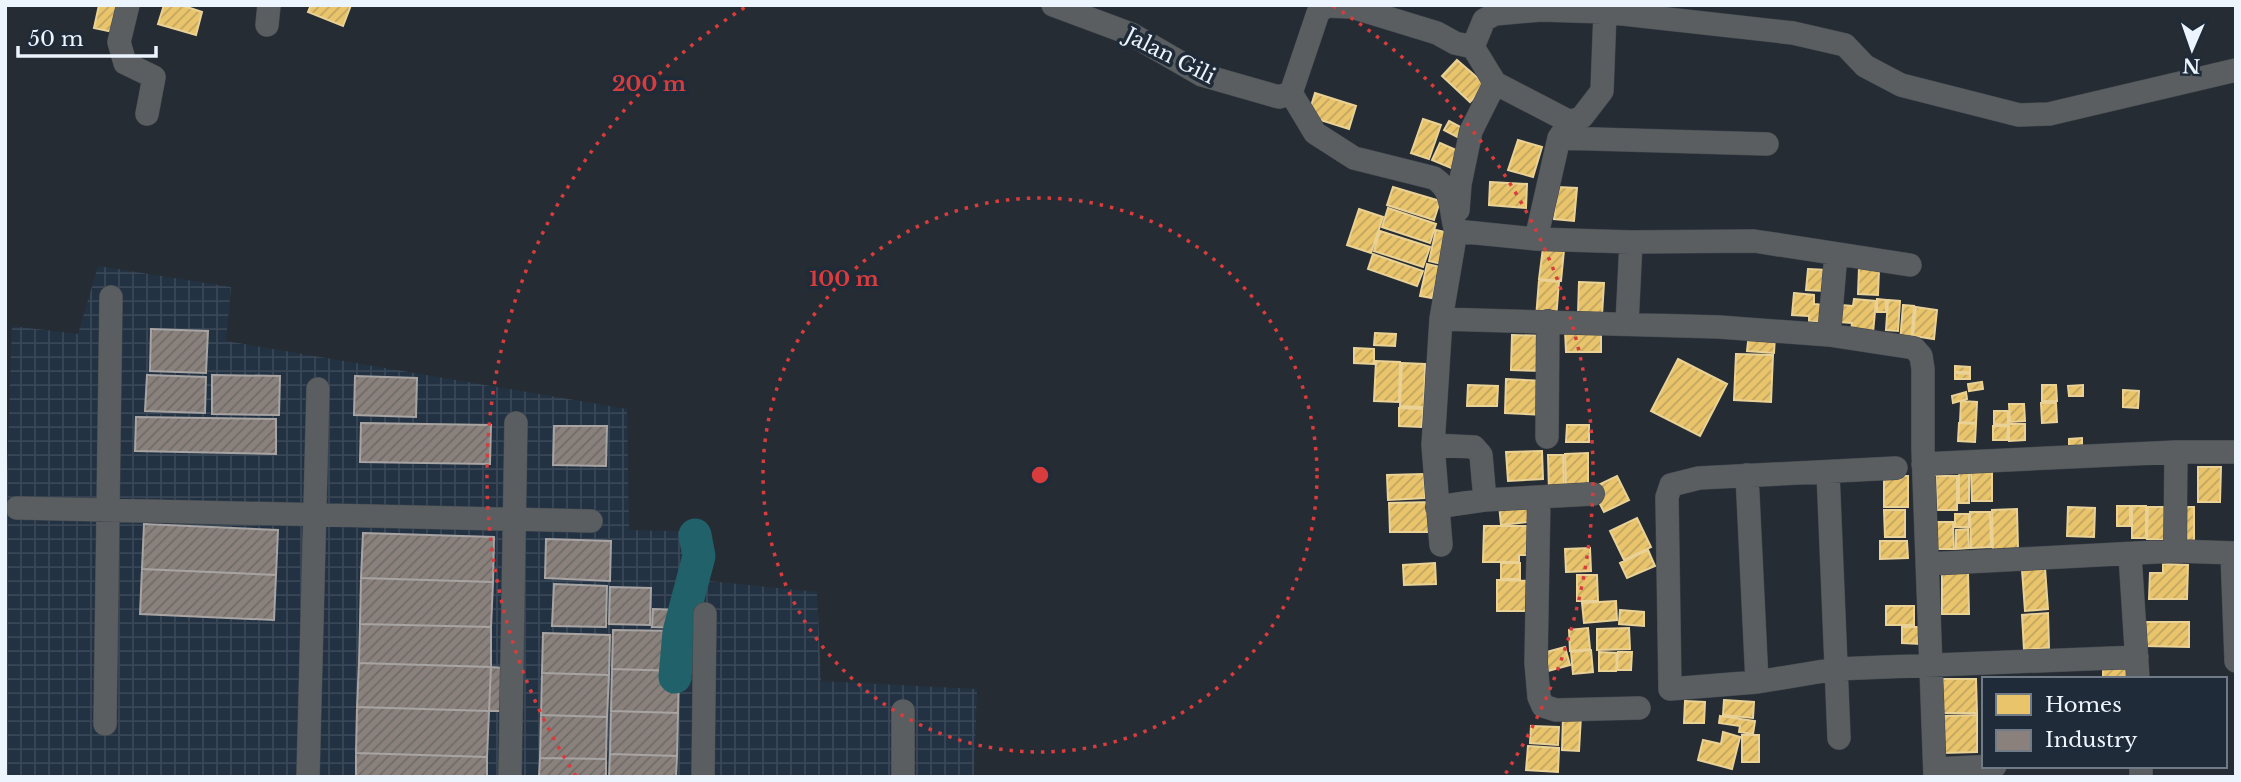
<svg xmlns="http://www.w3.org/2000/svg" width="2241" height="782" font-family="'Libre Baskerville',serif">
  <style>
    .industrial { fill: url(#industrial-grid) }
    .homes { fill: url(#homes-hatch); stroke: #ead296; stroke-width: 2 }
    .industry { fill: url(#industry-hatch); stroke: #a7a4a3; stroke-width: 2 }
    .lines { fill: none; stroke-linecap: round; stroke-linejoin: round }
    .river { stroke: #216169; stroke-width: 33 }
    .minor-casing { stroke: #42484f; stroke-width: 24 }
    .minor { stroke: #5a5e60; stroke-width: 23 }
    .ring { fill: none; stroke: #d83c3d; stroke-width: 3.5; stroke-dasharray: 3.5 7 }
    .labels { text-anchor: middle; stroke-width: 7; stroke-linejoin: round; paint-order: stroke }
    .street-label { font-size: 21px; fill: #ecf4fe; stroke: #1f2b39 }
    .centre { fill: #d83c3d; stroke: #1f2b39; stroke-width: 3.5 }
    .ring-label { font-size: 21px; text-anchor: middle; font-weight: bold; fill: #d83c3d; stroke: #1f2b39; stroke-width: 7; stroke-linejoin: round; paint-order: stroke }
  </style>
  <defs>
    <pattern id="industrial-grid" width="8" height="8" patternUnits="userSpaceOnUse" patternTransform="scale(1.75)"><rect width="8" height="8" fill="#233243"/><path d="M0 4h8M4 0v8" fill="none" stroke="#384656"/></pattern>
    <pattern id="homes-hatch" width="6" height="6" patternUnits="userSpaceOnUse" patternTransform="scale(1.75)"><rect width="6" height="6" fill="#e9c46a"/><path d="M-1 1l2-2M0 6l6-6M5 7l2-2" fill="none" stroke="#c0a562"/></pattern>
    <pattern id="industry-hatch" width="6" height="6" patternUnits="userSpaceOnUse" patternTransform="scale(1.75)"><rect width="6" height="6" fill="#8a817c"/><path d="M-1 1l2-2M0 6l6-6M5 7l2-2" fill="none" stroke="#6f6b69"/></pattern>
  </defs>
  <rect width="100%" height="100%" fill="#252c33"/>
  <path class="industrial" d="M98 266 231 287 226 341 627 409 629 530 703 532 699 580 817 592 821 681 977 689 974 777H5V535L12 326 78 334Z"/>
  <path class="homes" d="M99 5H124L118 33 94 28Z
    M164 5H181L202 12 196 35 158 24Z
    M311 5H351L343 26 308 12Z
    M1457 60 1486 85 1470 102 1442 76Z
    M1315 93 1356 106 1349 129 1308 116Z
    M1423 119 1441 125 1429 159 1411 153Z
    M1449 121 1466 130 1461 139 1444 130Z
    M1518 140 1542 147 1533 177 1508 170Z
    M1440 143 1463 153 1456 170 1432 160Z
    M1490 182 1527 184 1526 208 1489 205Z
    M1393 187 1440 201 1434 220 1387 205Z
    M1557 187 1577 188 1574 221 1554 219Z
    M1388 208 1436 224 1430 243 1382 227Z
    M1359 209 1383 217 1371 253 1347 245Z
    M1436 230 1449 233 1442 264 1429 261Z
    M1380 231 1430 247 1423 267 1374 251Z
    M1543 248 1564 250 1561 281 1539 279Z
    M1373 254 1423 271 1417 286 1368 269Z
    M1427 264 1440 267 1432 298 1420 296Z
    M1859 268 1879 269 1878 295 1858 294Z
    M1808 269 1827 270 1826 291 1806 290Z
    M1539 280 1559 282 1556 319 1536 318Z
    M1579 282 1604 283 1602 315 1578 314Z
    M1794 293 1814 295V304L1824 305 1822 323 1809 321V316L1792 315Z
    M1854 299 1876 301 1873 333 1851 331 1852 323 1840 322 1842 305 1853 306Z
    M1877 299 1886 300V312H1877Z
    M1888 300 1900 301 1898 331 1886 330Z
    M1903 305 1914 306 1911 343 1900 342Z
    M1916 307 1937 310 1934 339 1913 336Z
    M1601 329V352H1566L1565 330Z
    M1375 333 1396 334 1395 346 1374 345Z
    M1749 333 1775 336 1774 353 1747 351Z
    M1512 335 1545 336V371L1511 370Z
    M1354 348 1374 349V364L1354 363Z
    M1736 354 1773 355 1771 402 1734 400Z
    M1678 359 1727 384 1700 436 1651 411Z
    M1376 361 1400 362 1399 402 1374 401Z
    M1402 363 1425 364 1424 407 1400 406Z
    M1955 366 1970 367V372H1955Z
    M1955 373 1970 374V379H1955Z
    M1506 379 1546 381 1545 415 1505 413Z
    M1982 382 1983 389 1969 391 1968 384Z
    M1468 385 1498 386 1497 406H1467Z
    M2042 385H2056L2057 401H2042Z
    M2083 385V396H2069L2068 386Z
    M2123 390 2139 391 2138 408 2123 407Z
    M1966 392 1967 399 1953 403 1952 396Z
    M1961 401 1977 402 1976 423 1960 422Z
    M2041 403H2056L2057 422 2042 423Z
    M2009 404H2024L2025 421 2010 422Z
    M1399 408 1423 409 1422 427 1399 426Z
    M1994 411H2008V425L1994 424Z
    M1959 423 1976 424 1975 442 1958 441Z
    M2009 424H2025V440L2009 441Z
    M1567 425H1589V442H1566Z
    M1993 426H2008L2007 440H1993Z
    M2082 438V449H2069V439Z
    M1542 451 1543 479 1508 481 1506 452Z
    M1588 453V489H1566L1565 454Z
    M1548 455H1563L1564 492H1549Z
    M2198 467H2221L2220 502H2198Z
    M1959 470H1969V503H1959Z
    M1992 471V501H1972L1971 472Z
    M1424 474 1425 498 1388 500 1387 475Z
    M1617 476 1629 500 1604 512 1592 488Z
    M1884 476H1908V507H1884Z
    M1936 476H1957V510H1937Z
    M1533 500 1536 521 1501 525 1499 504Z
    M1432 502V532H1390L1389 503Z
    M2117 506H2130V526H2117Z
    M2132 506H2146V538H2132Z
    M2068 507 2095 508 2094 537 2067 536Z
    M2148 507H2164V540L2147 539Z
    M2182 507H2194V542H2183Z
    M2017 509 2018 549 1993 550 1992 510Z
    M1884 510H1905V537H1885Z
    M1970 512H1990L1991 547 1971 548Z
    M1955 514H1969V527H1955Z
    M1637 518 1651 547 1624 560 1610 531Z
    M1935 522H1953L1954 549H1936Z
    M1484 526H1529V555H1519V562H1483Z
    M1968 529 1969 548 1956 549V530Z
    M1880 541H1907L1908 558 1880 559Z
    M1590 548 1591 571 1566 572 1565 549Z
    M1648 550 1655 566 1627 578 1620 563Z
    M1435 563 1436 584 1404 585 1403 565Z
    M1501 563H1520V579H1501Z
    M2163 564 2188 565 2187 599H2149L2150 573H2163Z
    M2045 568 2048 609 2025 611 2022 570Z
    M1942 573H1968L1969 614H1942Z
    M1577 575H1597L1598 601H1577Z
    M1497 580 1533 581 1532 611H1497Z
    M1616 601 1617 620 1584 623 1582 603Z
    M1886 606H1914V625H1886Z
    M1620 610 1644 612V626L1619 624Z
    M2048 613 2049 648 2024 650 2022 615Z
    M2145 622H2189V647L2145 646Z
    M1902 627H1921V644L1902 643Z
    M1588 628 1590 649 1570 651 1569 630Z
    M1629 628 1630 649 1597 650V629Z
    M1565 647 1570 665 1548 671 1543 653Z
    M1591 650 1593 672 1573 674 1571 652Z
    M1599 652 1617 653 1616 671H1599Z
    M1618 652H1632L1631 670H1617Z
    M2103 667H2130V679H2103Z
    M1943 679H1976L1977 713H1943Z
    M1724 700 1754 702 1753 718 1723 715Z
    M1685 701 1705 702 1704 723H1684Z
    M1977 715V752L1943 753 1942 716Z
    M1563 716H1581L1579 751 1562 750Z
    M1720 716 1755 721 1753 734 1739 732 1740 726 1719 723Z
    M1531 726 1559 727 1558 745 1530 743Z
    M1723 732 1740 737 1732 769 1698 760 1703 740 1721 744Z
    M1742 735H1759V762H1742Z
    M1528 746 1559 748 1558 772 1526 770Z"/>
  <path class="industry" d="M151 329 208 331 206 373 150 371Z
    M147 375 206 377 205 413 145 411Z
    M212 375 280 376 279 415 212 414Z
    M355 376 417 378 416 417 354 415Z
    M136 417 276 419V454L135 451Z
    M361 423 491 425 490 464 360 462Z
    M554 426H607L606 466 553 465Z
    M144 524 278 530 276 575 142 569Z
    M363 533 494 537 493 582 361 578Z
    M546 539 611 541 610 581 545 578Z
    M142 569 276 575 274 620 140 614Z
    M361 578 493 582 491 627 360 624Z
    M554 584 607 586 606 627 552 626Z
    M610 587 651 588 650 625 609 624Z
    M653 609 681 610V628L652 627Z
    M360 624 491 627V667L359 663Z
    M613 630 680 631 679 671 612 669Z
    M543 633 610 635 609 675 542 673Z
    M359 663 491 667 489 711 357 707Z
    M491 667 503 668 501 711H489Z
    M612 669 679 671 678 713 611 711Z
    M542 673 609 675 607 717 541 715Z
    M357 707 489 711 487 757 356 753Z
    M611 711 678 713 677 756 610 754Z
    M541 715 607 717 606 759 540 758Z
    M356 753 487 757V777H356Z
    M610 754 677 756 676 777H609Z
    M540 758 606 759V777H539Z"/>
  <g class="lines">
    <path class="river" d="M675 677 679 632 699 556 695 535"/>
    <g class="minor-casing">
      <path id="minor" d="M128 5 119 42 125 63 154 77 147 114
        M1053 5 1131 34 1202 75 1279 97 1291 93
        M267 25 269 5
        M1473 47 1484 20 1495 14 1541 10 1605 12 1793 33 1845 45 1865 66 1901 85 2019 115 2049 114 2236 70
        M1473 47 1495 83 1570 122
        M1291 93 1318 13 1325 6 1352 7 1437 33 1455 43 1473 47
        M1291 93 1315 133 1354 158 1434 178C1455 192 1449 210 1456 231
        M1559 138 1767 144
        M1458 210 1460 184 1471 131 1495 83
        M1536 239 1559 138 1570 122 1582 117 1602 91 1605 12
        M1441 319 1719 327 1829 335 1914 348 1921 356 1923 369V450L1935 777
        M1627 324 1631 242
        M1829 335 1836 254
        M1547 437 1548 321
        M1433 445 1474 447 1481 455 1485 500
        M1923 464 2176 452H2236
        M1896 468 1699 478 1671 485 1667 497 1670 689 1757 682 1836 669 2137 657
        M1828 472 1839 738
        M1747 475 1757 682
        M1539 497 1536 663 1539 697 1543 706 1556 710 1639 708
        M1437 507 1485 500 1593 494
        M17 508 591 521
        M1441 545 1433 445 1441 319 1456 231 1536 239 1631 242 1754 241 1910 265
        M2175 551 2176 452
        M2232 553 2236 661
        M2130 555 2138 679
        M1927 564 2175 551 2236 553
        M105 724 111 297
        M2141 766V777
        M1935 769 1995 766
        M308 777 318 389
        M510 777 516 423
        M703 777 705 614
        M903 777V711"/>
    </g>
    <use href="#minor" class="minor"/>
  </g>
  <g class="ring">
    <circle cx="1040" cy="475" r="277"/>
    <path d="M576 776A553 553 0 0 1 747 6M1333 6A553 553 0 0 1 1504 776"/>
  </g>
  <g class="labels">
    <g class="street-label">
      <text transform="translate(1170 56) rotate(27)" y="7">Jalan Gili</text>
    </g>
  </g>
  <circle cx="1040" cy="475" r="10" class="centre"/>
  <g class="ring-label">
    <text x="649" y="91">200 m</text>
    <text x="844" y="286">100 m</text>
  </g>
  <rect width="2241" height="782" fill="none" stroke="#ecf4fe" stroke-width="14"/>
  <rect x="1982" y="677" width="245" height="91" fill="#1f2b39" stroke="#717b88" stroke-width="2"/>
  <rect x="1996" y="694" width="35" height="21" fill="#e9c46a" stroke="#717b88" stroke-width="2"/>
  <text x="2045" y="712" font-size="21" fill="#ecf4fe">Homes</text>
  <rect x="1996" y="730" width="35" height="21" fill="#8a817c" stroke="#717b88" stroke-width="2"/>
  <text x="2045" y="747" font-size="21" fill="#ecf4fe">Industry</text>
  <g transform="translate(2192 49) rotate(182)" stroke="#1f2b39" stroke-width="5" paint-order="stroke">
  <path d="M0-5L12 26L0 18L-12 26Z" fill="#ecf4fe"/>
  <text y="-10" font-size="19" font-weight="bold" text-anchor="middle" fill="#ecf4fe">N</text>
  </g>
  <path d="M18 46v10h138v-10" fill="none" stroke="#ecf4fe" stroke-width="3.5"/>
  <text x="28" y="46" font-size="21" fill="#ecf4fe" stroke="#1f2b39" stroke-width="5" paint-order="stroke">50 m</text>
</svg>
